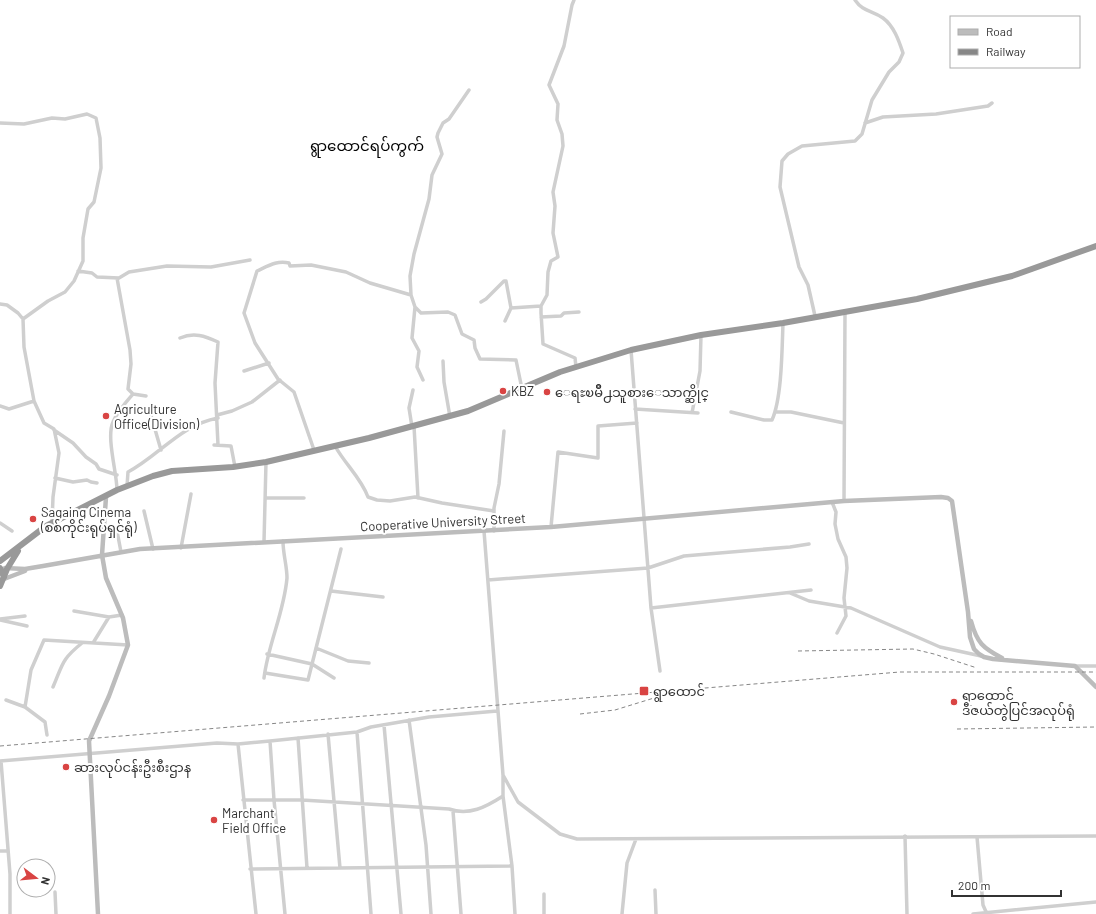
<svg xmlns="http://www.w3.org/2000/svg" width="1096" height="914" font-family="Barlow,'Noto Sans Myanmar',sans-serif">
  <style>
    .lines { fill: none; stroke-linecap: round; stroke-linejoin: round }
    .street { stroke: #cfcfcf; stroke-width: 3.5 }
    .secondary { stroke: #bcbcbc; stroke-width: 4.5 }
    .highway { stroke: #999; stroke-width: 6 }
    .rail { stroke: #878787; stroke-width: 1; stroke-dasharray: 4 3; stroke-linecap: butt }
    .poi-dot { fill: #d94443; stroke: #fff; stroke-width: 1.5 }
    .labels { text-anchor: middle; stroke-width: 4; stroke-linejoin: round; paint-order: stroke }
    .poi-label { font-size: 13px; fill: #323232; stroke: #fff; text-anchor: start }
    .street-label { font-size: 13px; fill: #323232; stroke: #fff }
    .quarter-label { font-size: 15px; fill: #000; stroke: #fff }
  </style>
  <rect width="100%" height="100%" fill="#fff"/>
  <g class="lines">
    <path class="street" d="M574 0 572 5 564 46 549 85 558 104 557 120 562 134 563 146 553 192 555 206 553 233 558 257 551 261 548 272 547 295 541 306V313L543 344 575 358 576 367
      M0 123 24 124 52 118 65 119 87 114 96 118 100 138 101 168 94 202 88 209 83 238V261L74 281 65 292 48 301 23 319
      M865 123 883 117 936 114 988 106 992 103
      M78 271 92 273 97 277 119 278 129 272 167 266 211 267 250 260
      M117 278 130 350 131 364 128 389 133 394
      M411 295 410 276 414 254 429 199 432 175 442 154 437 137 438 133 443 123 449 119 469 90
      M481 302 486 299 504 281H506L511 308
      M0 304 7 305 18 313 23 319 24 347 34 401 44 423 54 429 59 453 53 497 52 523
      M415 307 412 338 419 351 417 367 423 380
      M815 316 808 285 799 267 780 187 782 161 788 154 802 146 855 141 862 134 872 100 889 72 899 62 903 53C899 41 894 26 883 18 872 10 863 12 855 0
      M541 317 561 316 564 313 579 312
      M505 321 511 308 541 306
      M180 338C194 332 205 336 218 342L215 383 218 445
      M631 350 651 608 660 671
      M443 361 444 382 450 417
      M244 371 269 363
      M0 406 9 409 34 401
      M635 409 698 413
      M150 412 161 450
      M731 412 764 420H772C782 398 782 348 783 323
      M776 412H791L844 423
      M692 413 700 371 701 335
      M217 415 232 411 252 402 280 380
      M414 426 418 498
      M412 427 409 408 413 390
      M54 430 73 443 86 457 96 464 99 469 117 475
      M214 445 231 446 235 467
      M335 446C345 464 361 478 368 497L377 500 390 501 415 497 442 503 494 511
      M314 450 294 392 278 379 255 343 244 313 257 271C268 266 277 260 289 263L290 266 311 265 346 272 370 283 411 295 415 307 421 313 448 312 455 315 462 334 474 340 475 348 480 359 516 360 522 389
      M55 478 73 482 87 480 91 482 97 483
      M127 486 128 472C160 455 180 425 218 418
      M117 490C117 473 106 437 113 422 117 412 126 402 133 394L146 396
      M266 498H304
      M844 501 845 312
      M832 502 836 512 835 524 838 539 846 557 847 568 844 598 846 616 837 633
      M144 511 153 549
      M0 523 12 531
      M551 527 558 452 598 458V426L637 423
      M117 531 121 552
      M484 531 503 775V796L512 866 515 914
      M494 531V508L499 484 504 431
      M264 542 266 462
      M181 548 191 494
      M488 580 648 568 684 556 790 547 809 544
      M331 591 383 597
      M790 593 809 601 851 608 940 647 981 656
      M651 608 811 590
      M74 611 109 617 122 615
      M0 619 25 616
      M0 620 27 626
      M93 643 109 617
      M316 648 348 661 369 663
      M267 654 312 664 334 678
      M1075 666H1096
      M265 673 308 680 341 549
      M264 678C268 644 284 613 287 578 287 566 283 554 283 541
      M53 687C63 664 61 660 82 643
      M6 700 25 707 45 722 47 735
      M25 707 31 670 44 640 128 645
      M409 720 426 845 431 914
      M384 725 401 914
      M357 732 371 914
      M328 734 340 868
      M298 738 307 868
      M270 741 274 800 285 914
      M238 744 256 914
      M0 761 217 743 238 744 270 741 357 732 371 727 429 717 497 711
      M1 761 10 874V914
      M503 775 518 802 560 834 577 839 1096 836
      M243 800H302L449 809C469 816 486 807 503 796
      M453 811 461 914
      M905 836 907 914
      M977 837 983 905 987 914
      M0 851H8
      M250 869 512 866
      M655 890 656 914
      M55 892 56 914
      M544 914V894
      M622 914 627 863 636 839
      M973 914 1096 902"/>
    <path class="secondary" d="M5 568 25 569 43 566 140 549 551 527 844 501 941 497 948 498 952 501 968 612 970 637 974 649 979 654 984 657 993 659 1075 666 1096 687
      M4 579 25 571
      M971 621C977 643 983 648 1002 658
      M98 914 89 741 109 696 128 645 123 618 106 578 102 555 106 497"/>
    <path class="highway" d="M0 561 46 526 117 490 153 476 172 471 233 467 266 462 369 438 468 411 560 372 631 350 701 335 783 323 917 299 1012 276 1096 246
      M0 568 4 577
      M0 586 7 569 18 551"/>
    <path class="rail" d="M798 651 913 649 934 654 977 668
      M580 714 615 710 654 698
      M957 729 1096 727
      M0 746 900 672H1096"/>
  </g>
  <g class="poi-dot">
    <circle cx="503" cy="391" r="4"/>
    <circle cx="547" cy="392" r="4"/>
    <circle cx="106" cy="416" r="4"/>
    <circle cx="33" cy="519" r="4"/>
    <rect x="639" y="686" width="10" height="10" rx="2"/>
    <circle cx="954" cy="702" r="4"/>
    <circle cx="66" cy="767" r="4"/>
    <circle cx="214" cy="820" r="4"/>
  </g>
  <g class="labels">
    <g class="poi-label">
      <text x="511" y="396">KBZ</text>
      <text x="555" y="397">ေရႊၿမိဳ႕သူစားေသာက္ဆိုင္</text>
      <text x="114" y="414">Agriculture<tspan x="114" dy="15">Office(Division)</tspan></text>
      <text x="41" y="517">Sagaing Cinema<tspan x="41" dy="15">(စစ်ကိုင်းရုပ်ရှင်ရုံ)</tspan></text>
      <text x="653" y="696">ရွာထောင်</text>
      <text x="962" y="700">ရွာထောင်<tspan x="962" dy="15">ဒီဇယ်တွဲပြင်အလုပ်ရုံ</tspan></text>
      <text x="74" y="772">ဆားလုပ်ငန်းဦးစီးဌာန</text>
      <text x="222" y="818">Marchant<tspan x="222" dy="15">Field Office</tspan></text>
    </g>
    <g class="street-label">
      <text transform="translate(443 522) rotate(-3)" y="5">Cooperative University Street</text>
    </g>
    <g class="quarter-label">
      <text x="367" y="151">ရွာထောင်ရပ်ကွက်</text>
    </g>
  </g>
  <rect x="950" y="16" width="130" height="52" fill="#ffffff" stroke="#adadad"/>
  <rect x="958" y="29" width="20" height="6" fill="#bcbcbc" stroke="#adadad"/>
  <text x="986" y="36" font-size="12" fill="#323232">Road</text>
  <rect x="958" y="49" width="20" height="6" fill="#878787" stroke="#adadad"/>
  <text x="986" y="56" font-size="12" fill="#323232">Railway</text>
  <g transform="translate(36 878) rotate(106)"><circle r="19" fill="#ffffff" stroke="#adadad"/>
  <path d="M0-3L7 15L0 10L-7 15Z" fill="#d94443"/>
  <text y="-6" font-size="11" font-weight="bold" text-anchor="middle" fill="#323232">N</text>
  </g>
  <path d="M952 890v6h109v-6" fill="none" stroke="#323232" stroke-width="2"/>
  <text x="958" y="890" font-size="12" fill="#323232" stroke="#ffffff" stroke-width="3" paint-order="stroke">200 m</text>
</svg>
